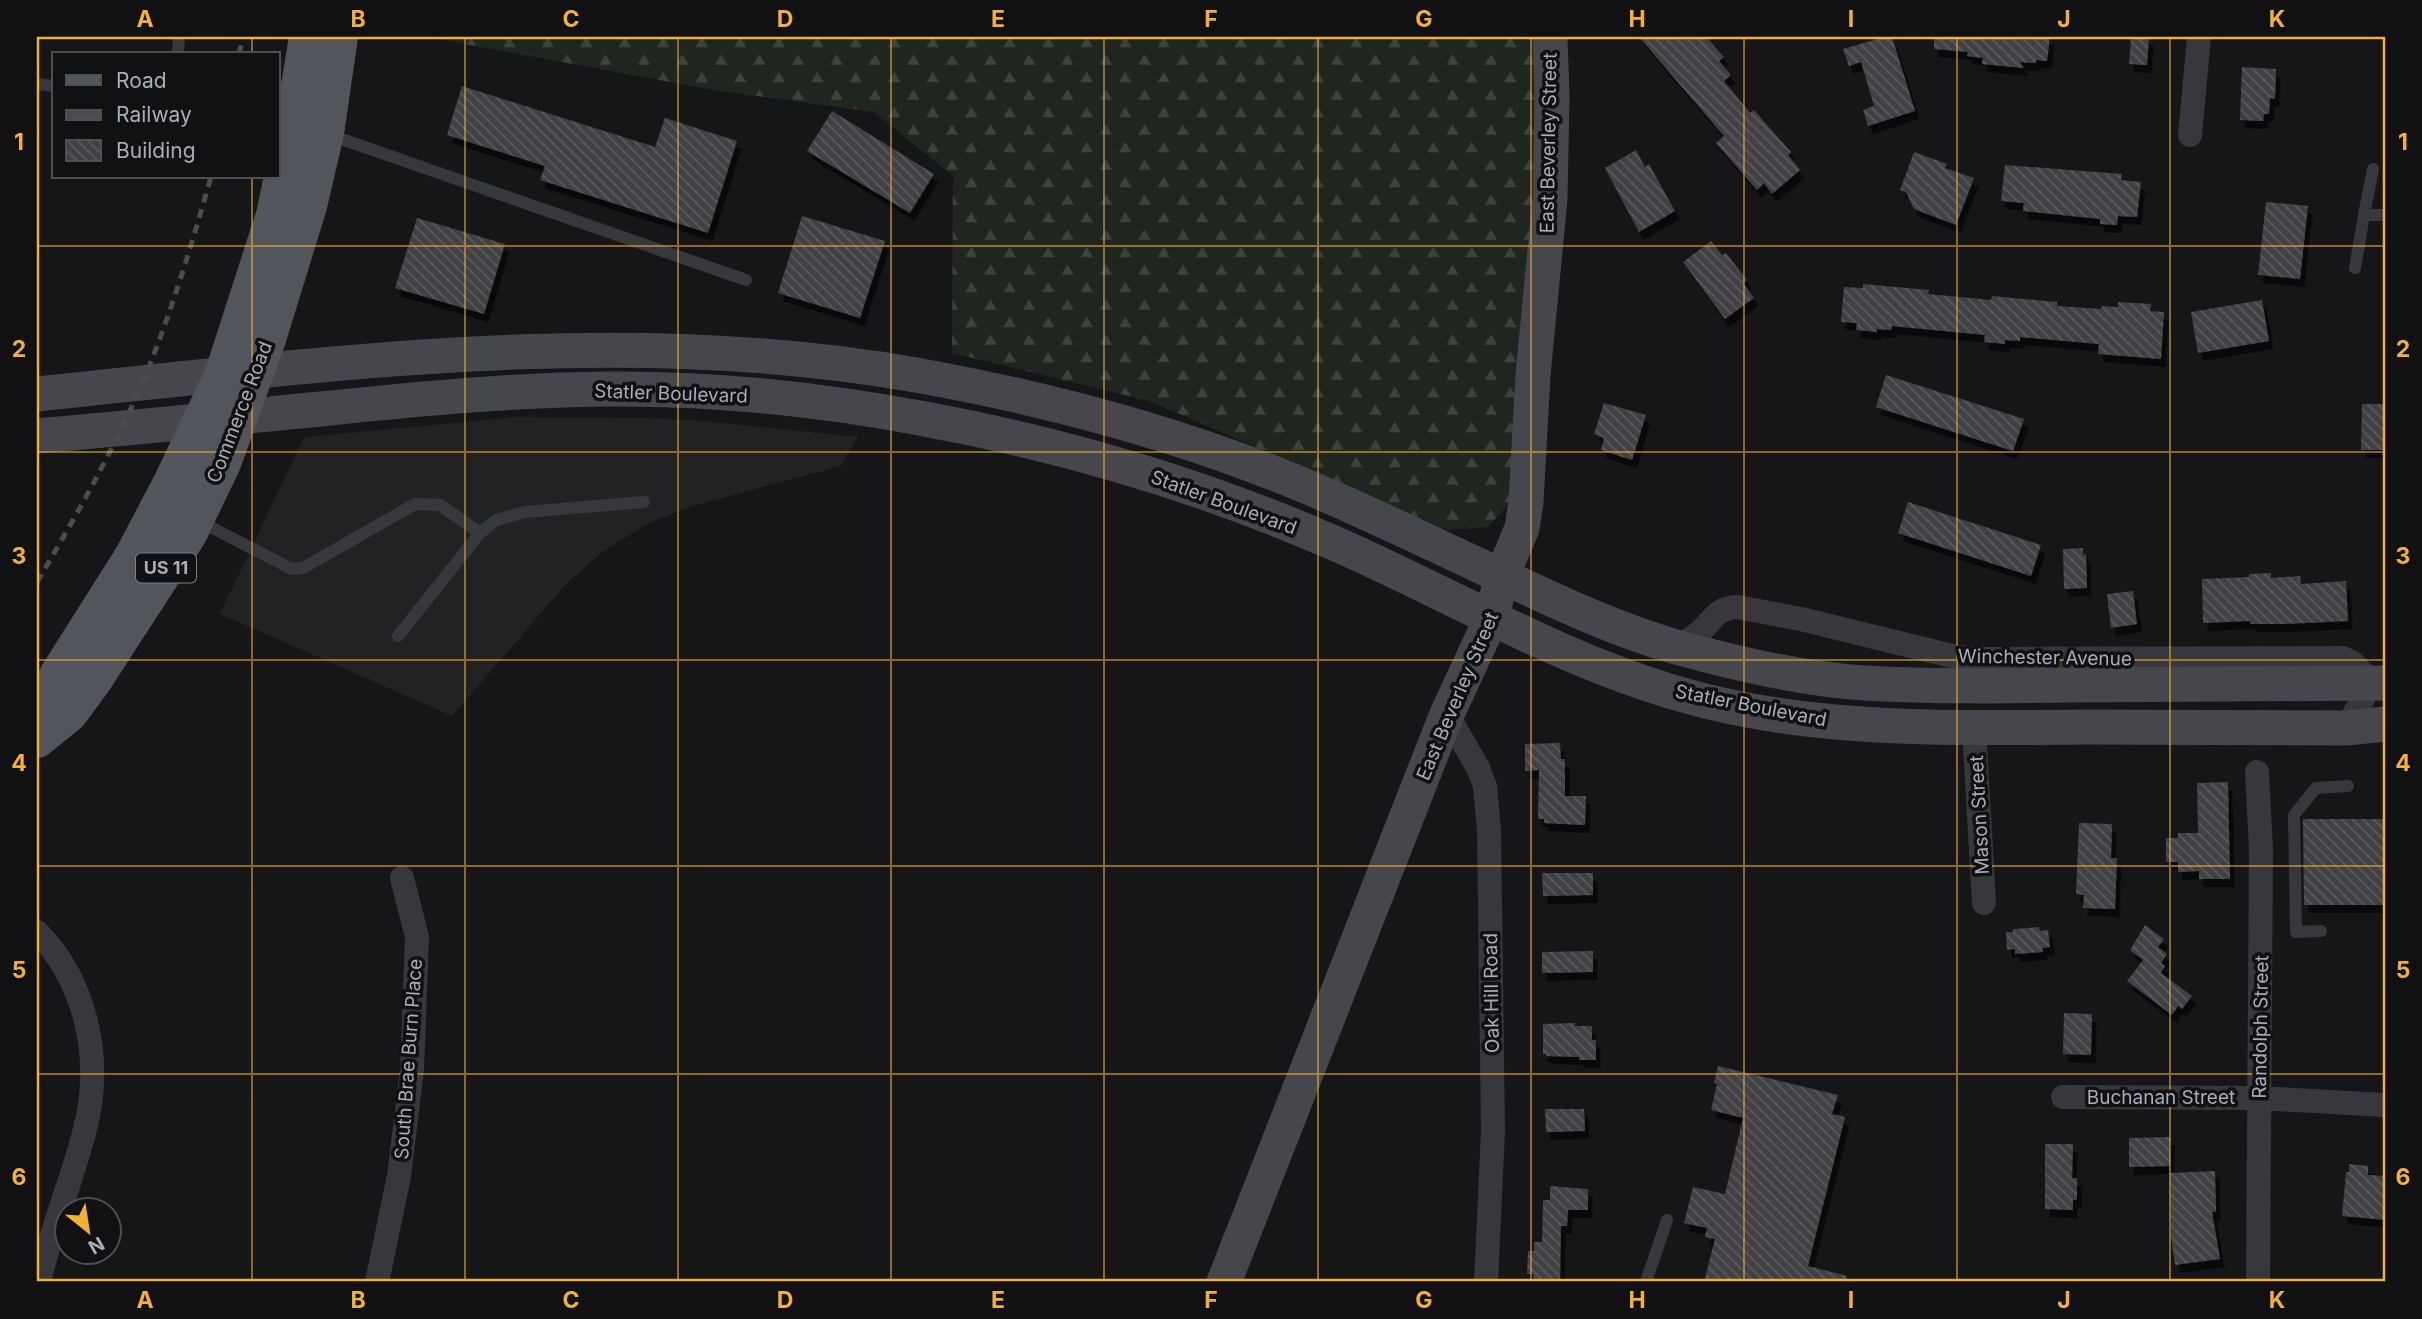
<svg xmlns="http://www.w3.org/2000/svg" width="2422" height="1319" font-family="Inter,sans-serif">
  <style>
    .built { fill: #222225 }
    .forest { fill: url(#forest-firs) }
    .building { fill: url(#building-back-hatch); filter: url(#shadow) }
    .lines { fill: none; stroke-linecap: round; stroke-linejoin: round }
    .lane { stroke: #37383d; stroke-width: 12 }
    .street { stroke: #37383d; stroke-width: 24 }
    .secondary { stroke: #45474d; stroke-width: 35 }
    .primary { stroke: #53555c; stroke-width: 38 }
    .rail { stroke: #4a4c52; stroke-width: 5; stroke-dasharray: 9 7; stroke-linecap: butt }
    .grid { fill: none; stroke: #f2b134; stroke-width: 2; stroke-opacity: 0.55 }
    .labels { text-anchor: middle; stroke-width: 7; stroke-linejoin: round; paint-order: stroke }
    .shield { fill: #111113; stroke: #7b7e86; stroke-width: 2 }
    .shield-label { font-size: 18px; font-weight: bold; fill: #a8adb8 }
    .street-label { font-size: 19px; fill: #a8adb8; stroke: #111113 }
    .neatline { fill: none; stroke: #f2b134; stroke-width: 2.5 }
    .grid-label { font-size: 23px; text-anchor: middle; font-weight: bold; fill: #f2b134 }
  </style>
  <defs>
    <pattern id="forest-firs" width="22" height="20" patternUnits="userSpaceOnUse" patternTransform="scale(1.75)"><rect width="22" height="20" fill="#1e261f"/><path d="M5 1l3.5 6h-7zM16 11l3.5 6h-7z" fill="#3c433d"/></pattern>
    <pattern id="building-back-hatch" width="6" height="6" patternUnits="userSpaceOnUse" patternTransform="scale(1.75)"><rect width="6" height="6" fill="#404145"/><path d="M-1 5l2 2M0 0l6 6M5-1l2 2" fill="none" stroke="#595a5e"/></pattern>
    <filter id="shadow"><feDropShadow dx="4.5" dy="8" stdDeviation="0" flood-color="#0009"/></filter>
  </defs>
  <rect width="100%" height="100%" fill="#161618"/>
  <path class="built" d="M515 417 649 418 704 421 858 437 841 466 692 506 649 523 605 550 566 584 452 716 220 614 304 437Z"/>
  <path class="forest" d="M427 37H1540L1530 254 1512 500 1488 527 1448 530 1149 401 952 353 953 176 874 112 713 90Z"/>
  <path class="building" d="M1639 37H1706L1724 57 1719 61 1731 75 1724 81 1750 113 1754 110 1791 152 1788 155 1800 170 1772 194 1764 183 1757 190 1716 143 1724 136Z
    M1884 37H1892L1915 111 1868 126 1863 110 1874 106 1861 62 1849 66 1843 49Z
    M1934 37H2050L2047 61 2036 60V63L2020 62 2024 68 1982 64 1983 58 1967 56 1968 52 1934 49Z
    M2131 37H2149L2147 65 2129 64Z
    M2242 67 2276 69 2275 99 2270 98 2269 114H2264L2263 121 2240 120Z
    M462 86 655 147 665 118 737 141 708 233 540 180 545 166 447 135Z
    M832 111 934 174 910 213 807 151Z
    M1636 150 1645 167 1649 164 1675 211 1639 232 1605 168Z
    M1914 152 1947 164 1945 168 1974 178 1956 225 1914 209 1906 192 1900 190Z
    M2005 165 2122 174 2121 180 2141 182 2137 217 2118 216 2117 225 2100 224V219L2023 211 2024 203 2001 201Z
    M2266 202 2308 206 2300 279 2258 275Z
    M802 216 885 241 860 318 778 293Z
    M417 218 505 244 484 314 395 288Z
    M1711 241 1722 255 1726 253 1747 280 1743 283 1754 298 1725 319 1683 262Z
    M1863 284 1929 290 1928 294 1991 300 1992 296 2057 302V306L2101 309 2102 306 2118 307V302L2151 304 2150 311 2164 312 2161 359 2098 354 2099 344 2020 337V341L2005 340V344L1984 342 1985 335 1892 326 1891 330 1877 329V332L1856 330 1857 323 1841 322 1844 287 1863 288Z
    M2262 300 2269 341 2198 353 2191 312Z
    M1886 375 2024 419 2013 451 1876 407Z
    M1604 403 1646 415 1632 460 1601 450 1604 438 1594 434Z
    M2362 404H2385V450H2361Z
    M1908 502 2041 545 2031 576 1898 533Z
    M2083 548V555L2086 554 2087 588 2064 589 2063 549Z
    M2271 573V578L2300 576 2301 584 2346 581 2348 621 2284 624H2251L2250 621 2203 623 2202 579 2249 577V574Z
    M2133 591 2137 624 2111 628 2107 594Z
    M1560 743 1561 759H1565V796H1586L1585 825 1544 823V819H1538L1539 770 1525 771V744Z
    M2228 782 2230 879H2199V871L2178 872V862H2166V838H2178V833H2198L2197 783Z
    M2303 819H2385V905H2304Z
    M2079 823 2112 824 2111 858H2117L2115 909 2083 908 2084 895 2076 894Z
    M1542 873H1593V895L1543 896Z
    M2145 925 2164 939 2158 947 2167 954 2161 963 2165 966 2161 973 2192 996 2182 1009 2178 1006 2172 1015 2127 981 2143 960 2130 950Z
    M2039 927 2040 931 2048 930 2050 947 2042 948 2043 952 2015 954V949L2007 950 2006 932H2013V929Z
    M1593 951V972L1542 973V952Z
    M2064 1013 2092 1014 2091 1055 2063 1054Z
    M1575 1023V1026H1592V1040H1596V1060H1579V1057L1546 1056V1054H1543V1024Z
    M1718 1066 1838 1095 1832 1114 1845 1117 1808 1266 1847 1276 1846 1282H1704L1715 1239 1705 1237 1707 1228 1684 1223 1693 1187 1725 1194 1743 1118 1711 1110 1717 1084 1714 1083Z
    M1545 1109H1584L1585 1131 1546 1132Z
    M2170 1137V1166L2129 1167V1138Z
    M2045 1144H2073L2072 1178H2077V1200H2073V1210L2045 1209Z
    M2349 1164 2368 1166V1175L2385 1176V1220L2342 1216 2346 1172H2349Z
    M2215 1171 2216 1212H2212L2220 1259 2175 1265 2171 1236 2170 1173Z
    M1550 1186 1588 1189V1210H1568L1567 1226H1561L1560 1282H1533V1274H1527L1528 1251H1534V1242H1542L1543 1200H1550Z"/>
  <g class="lines">
    <path class="lane" d="M178 54 179 37
      M37 84 54 86
      M330 135 746 280
      M2364 215 2373 169
      M2355 268 2364 215H2385
      M199 521 292 569 303 568 415 504 440 505 480 533 398 636
      M480 533 496 520 525 512 644 502
      M2321 931 2296 932 2294 815 2316 788 2348 786
      M1646 1282 1667 1220"/>
    <path class="street" d="M2190 135 2199 37
      M1676 647C1683 643 1690 640 1696 635 1712 624 1715 607 1737 607L1801 619 1952 656 1977 659 2343 658 2353 663 2372 683 2346 728
      M1447 714 1478 768 1485 786 1489 830 1493 1131 1486 1282
      M1974 727 1984 903
      M2257 772 2261 849 2258 1282
      M37 932C87 982 103 1061 85 1129 72 1181 51 1230 39 1282
      M2063 1097 2259 1098 2385 1105
      M377 1282 399 1176 412 1070 417 937 402 878"/>
    <path class="secondary" d="M37 394C330 364 622 323 916 375 1050 399 1185 435 1310 488 1381 518 1449 552 1519 584 1570 608 1621 631 1676 647 1737 664 1801 679 1865 683 1934 687 2002 686 2071 685 2176 685 2280 683 2385 683
      M37 436C132 428 226 418 321 409 416 399 510 390 606 389 712 388 820 399 925 419 1066 445 1203 486 1334 543 1450 594 1560 660 1683 695 1811 732 1952 728 2085 727 2172 727 2259 728 2346 728L2385 724
      M1224 1282 1447 714 1491 619 1502 576 1522 528 1526 502 1533 375 1550 199 1552 96 1550 37"/>
    <path class="primary" d="M37 714 59 674 133 557 172 483 223 376 275 215 294 123 308 37
      M37 739 69 713 94 679 188 534 222 463 267 339 308 206 325 133 339 37"/>
    <path class="rail" d="M239 54 243 37
      M37 582C75 518 112 453 142 384 170 317 191 247 211 177"/>
  </g>
  <path class="grid" d="M252 37V54M465 37V1282M678 37V1282M891 37V1282M1104 37V1282M1318 37V1282M1531 37V1282M1744 37V1282M1957 37V1282M2170 37V1282M252 177V1282M37 246H2385M37 452H2385M37 660H2385M37 866H2385M37 1074H2385"/>
  <g class="labels">
    <rect class="shield" x="136" y="553.5" width="60" height="29" rx="5"/>
    <g class="shield-label">
      <text x="166" y="574">US 11</text>
    </g>
    <g class="street-label">
      <text transform="translate(1548 143) rotate(-89)" y="7">East Beverley Street</text>
      <text transform="translate(671 393) rotate(2)" y="7">Statler Boulevard</text>
      <text transform="translate(239 412) rotate(-69)" y="7">Commerce Road</text>
      <text transform="translate(1224 502) rotate(20)" y="7">Statler Boulevard</text>
      <text transform="translate(2045 657) rotate(1)" y="7">Winchester Avenue</text>
      <text transform="translate(1457 696) rotate(-67)" y="7">East Beverley Street</text>
      <text transform="translate(1751 705) rotate(11)" y="7">Statler Boulevard</text>
      <text transform="translate(1979 815) rotate(-93)" y="7">Mason Street</text>
      <text transform="translate(1491 993) rotate(-91)" y="7">Oak Hill Road</text>
      <text transform="translate(2260 1027) rotate(-89)" y="7">Randolph Street</text>
      <text transform="translate(408 1059) rotate(-86)" y="7">South Brae Burn Place</text>
      <text x="2161" y="1104">Buchanan Street</text>
    </g>
  </g>
  <rect width="2422" height="1319" fill="none" stroke="#111113" stroke-width="77"/>
  <rect x="52" y="52" width="228" height="126" fill="#111113" stroke="#4d4f55" stroke-width="2"/>
  <rect x="66" y="75" width="35" height="10" fill="#53555c" stroke="#4d4f55" stroke-width="2"/>
  <text x="116" y="88" font-size="21" fill="#a8adb8">Road</text>
  <rect x="66" y="110" width="35" height="10" fill="#4a4c52" stroke="#4d4f55" stroke-width="2"/>
  <text x="116" y="122" font-size="21" fill="#a8adb8">Railway</text>
  <rect x="66" y="140" width="35" height="21" fill="url(#building-back-hatch)" stroke="#4d4f55" stroke-width="2"/>
  <text x="116" y="158" font-size="21" fill="#a8adb8">Building</text>
  <g transform="translate(88 1231) rotate(150)"><circle r="33" fill="#111113" stroke="#4d4f55" stroke-width="2"/>
  <path d="M0-5L12 26L0 18L-12 26Z" fill="#f2b134"/>
  <text y="-10" font-size="19" font-weight="bold" text-anchor="middle" fill="#a8adb8">N</text>
  </g>
  <rect x="38" y="38" width="2346" height="1242" class="neatline"/>
  <g class="grid-label">
    <text x="145" y="27">A</text>
    <text x="358" y="27">B</text>
    <text x="571" y="27">C</text>
    <text x="785" y="27">D</text>
    <text x="998" y="27">E</text>
    <text x="1211" y="27">F</text>
    <text x="1424" y="27">G</text>
    <text x="1637" y="27">H</text>
    <text x="1851" y="27">I</text>
    <text x="2064" y="27">J</text>
    <text x="2277" y="27">K</text>
    <text x="19" y="150">1</text>
    <text x="2403" y="150">1</text>
    <text x="19" y="357">2</text>
    <text x="2403" y="357">2</text>
    <text x="19" y="564">3</text>
    <text x="2403" y="564">3</text>
    <text x="19" y="771">4</text>
    <text x="2403" y="771">4</text>
    <text x="19" y="978">5</text>
    <text x="2403" y="978">5</text>
    <text x="19" y="1185">6</text>
    <text x="2403" y="1185">6</text>
    <text x="145" y="1308">A</text>
    <text x="358" y="1308">B</text>
    <text x="571" y="1308">C</text>
    <text x="785" y="1308">D</text>
    <text x="998" y="1308">E</text>
    <text x="1211" y="1308">F</text>
    <text x="1424" y="1308">G</text>
    <text x="1637" y="1308">H</text>
    <text x="1851" y="1308">I</text>
    <text x="2064" y="1308">J</text>
    <text x="2277" y="1308">K</text>
  </g>
</svg>
